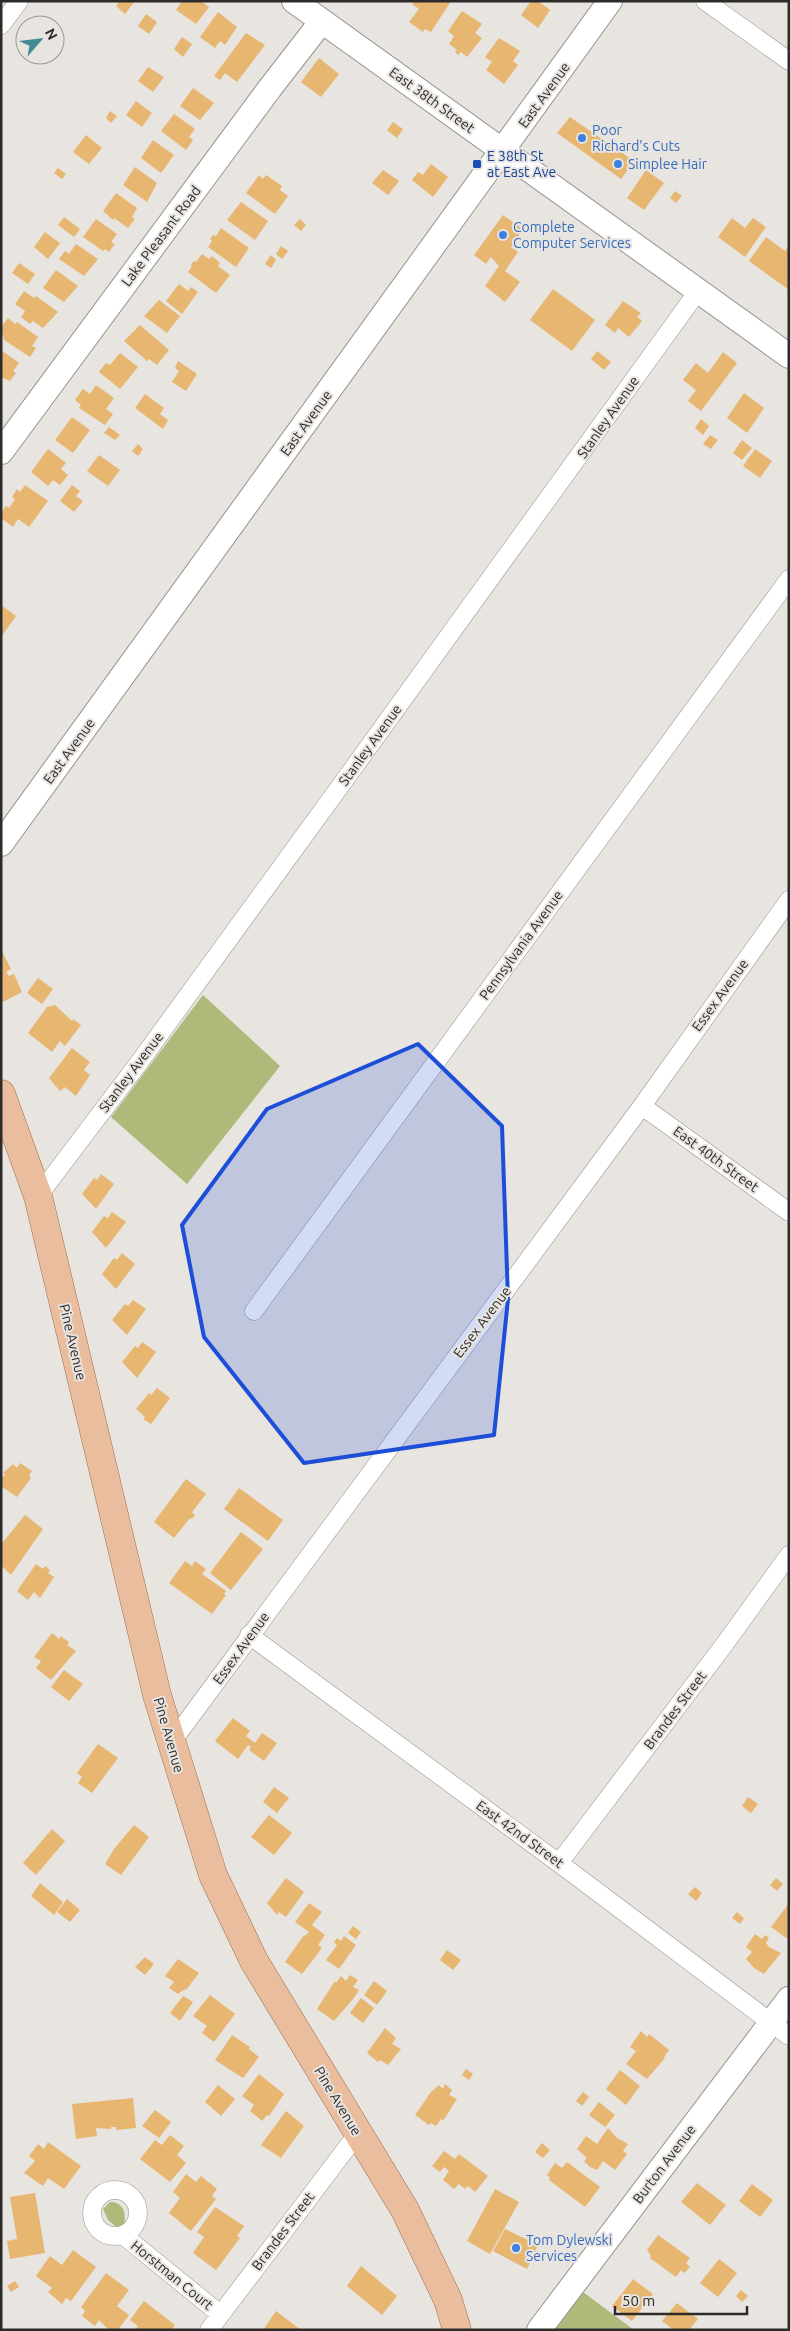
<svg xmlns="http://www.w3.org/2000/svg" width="790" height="2331" font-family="Ubuntu,sans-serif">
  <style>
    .green { fill: #aeb97a }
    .building { fill: #e7b671 }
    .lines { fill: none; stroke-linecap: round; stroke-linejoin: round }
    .street-casing { stroke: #96938f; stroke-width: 19 }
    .secondary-casing { stroke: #96938f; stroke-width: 26 }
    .primary-casing { stroke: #9e6d4a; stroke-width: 29 }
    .street { stroke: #fff; stroke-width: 18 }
    .secondary { stroke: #fff; stroke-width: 24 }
    .primary { stroke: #e9bd9d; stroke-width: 28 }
    .marked { fill: #1d4ed8; fill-opacity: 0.2; stroke: #1d4ed8; stroke-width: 4; stroke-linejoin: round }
    .shop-dot { fill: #3f7fe0; stroke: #e8e4e0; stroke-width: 2 }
    .transit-dot { fill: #1a4fb4; stroke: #e8e4e0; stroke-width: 2 }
    .labels { text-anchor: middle; stroke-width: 4; stroke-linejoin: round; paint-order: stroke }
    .street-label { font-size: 14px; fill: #2d2b2a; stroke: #e8e4e0 }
    .shop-label { font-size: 14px; fill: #366cbe; stroke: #e8e4e0; text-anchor: start }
    .transit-label { font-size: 14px; fill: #164399; stroke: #e8e4e0; text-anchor: start }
  </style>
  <rect width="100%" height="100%" fill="#e8e4e0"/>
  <path class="green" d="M203 995 280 1066 187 1184 111 1117Z
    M110 2202C125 2202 127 2216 123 2228L119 2229 108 2220 103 2209Z
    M583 2292 634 2330H554Z"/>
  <path class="building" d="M120 1H135L125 14 116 6Z
    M182 1H201L209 7 196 24 176 10Z
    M414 1H451L431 32 425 29 423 32 409 22 419 9 412 4Z
    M531 1H538L550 10 538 28 521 15Z
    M462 11 482 24 475 33 482 38 467 57 461 52 458 55 455 52 457 50 449 44 454 36 448 31Z
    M218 12 237 27 225 45 220 41 215 48 200 37Z
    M146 14 157 22 149 34 138 26Z
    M246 33 265 45 237 82 225 73 220 80 214 76Z
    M182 37 192 44 183 57 174 49Z
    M499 38 520 51 513 61 518 65 504 84 486 70 492 62 485 57Z
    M319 58 339 74 321 97 301 82Z
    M148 67 164 77 153 92 138 81Z
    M193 88 214 103 200 120 180 106Z
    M136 101 152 113 142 127 126 115Z
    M110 111 117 116 111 123 106 118Z
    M174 114 195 129 189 137 193 140 186 150 161 131Z
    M570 117 634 161 621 179 557 133Z
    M393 122 403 129 397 138 387 130Z
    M86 135 102 148 89 164 73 152Z
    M153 140 174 155 161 173 141 158Z
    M431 164 448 177 433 197 412 180 418 172 423 175Z
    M135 167 157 183 147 202 123 185Z
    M58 168 66 174 62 179 54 173Z
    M383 170 399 181 388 195 372 183Z
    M646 170 664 183 644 210 627 198Z
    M259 175 263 179 266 175 282 186 280 190 288 196 275 214 246 193Z
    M675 191 682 196 676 203 670 198Z
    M116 193 137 208 132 217 135 219 128 228 114 218 113 220 103 211Z
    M241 202 268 221 255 240 227 220Z
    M503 215 523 229 511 247 518 252 505 271 520 282 505 302 485 286 499 266 491 257 486 264 474 255Z
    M64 217 80 229 74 237 58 225Z
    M732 218 745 228 753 218 766 227 745 257 718 237Z
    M96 219 117 234 111 242 115 244 109 252 105 249 103 251 83 237Z
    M300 219 306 225 301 231 294 225Z
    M221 228 249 248 236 267 208 247 212 241 210 239 213 235 216 236Z
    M45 232 60 243 48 259 34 247Z
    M766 237 785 251 789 246V290L749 261Z
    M76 244 98 259 84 276 59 259 65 251 69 254Z
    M281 246 288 251 282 259 276 254Z
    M202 254 209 259 212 256 220 263 218 266 230 275 216 293 188 272 192 266 191 264 194 261 196 262Z
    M271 255 276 260 271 268 265 264Z
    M19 263 35 274 28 284 12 273Z
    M56 270 78 286 64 302 43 288Z
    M179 284 188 291 191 287 198 292 182 314 166 301Z
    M553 289 595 320 572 351 530 320Z
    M24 291 34 298 36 296 58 312 43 328 33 321 30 324 21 317 25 311 15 304Z
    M159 300 180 316 167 333 144 316Z
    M623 301 641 313 637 317 642 321 629 337 618 328 615 333 605 325Z
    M8 318 15 324 17 322 38 337 32 346 36 348 30 357 4 340 1 327Z
    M140 325 169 350 157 365 149 359 147 361 124 341Z
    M1 350 19 363 13 371 16 373 10 381 1 377Z
    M597 351 611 362 604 370 591 359Z
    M723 352 737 363 701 411 688 401 696 390 683 380 696 363 708 373Z
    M120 353 138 367 120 389 99 372 106 363 110 365Z
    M178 361 197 374 186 391 172 382 179 371 175 368Z
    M96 385 114 398 106 409 113 414 105 425 79 408 81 405 75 400 83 389 90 394Z
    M744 393 764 408 747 433 727 418Z
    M145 394 164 408 160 414 168 420 163 429 135 408Z
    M72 417 90 430 73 453 55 440Z
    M701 419 709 426 703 435 695 428Z
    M109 427 120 435 115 440 104 433Z
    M710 435 718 440 711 449 703 444Z
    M742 440 752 448 742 460 733 453Z
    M138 444 143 449 138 456 132 451Z
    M48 449 66 463 61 469 68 475 60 485 53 480 48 486 31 472Z
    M755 449 772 461 760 478 743 466Z
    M99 455 120 470 108 486 87 471Z
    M25 485 48 501 29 527 18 519 13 527 1 518V513L6 506 9 508 15 499 12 497 17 489 20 492Z
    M72 485 80 491 76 496 83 501 74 512 60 501Z
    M1 605 16 616 1 637Z
    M1 949 11 969 6 972 9 976 14 974 22 992 3 1002 1 998Z
    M38 978 53 989 42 1004 27 993Z
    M55 1005 72 1021 73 1019 81 1025 65 1046 60 1041 52 1052 28 1033 47 1007Z
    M72 1048 90 1062 84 1070 90 1075 76 1096 65 1087 60 1091 49 1078Z
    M101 1174 114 1184 96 1209 82 1194 94 1178 97 1180Z
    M112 1212 126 1222 106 1248 92 1232 104 1216 108 1218Z
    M122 1253 135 1264 116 1289 102 1274 114 1258 117 1260Z
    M133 1300 146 1309 127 1335 112 1320 125 1304 128 1306Z
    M142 1342 156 1352 137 1378 122 1362 135 1346 138 1348Z
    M157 1388 170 1398 151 1424 143 1419 145 1417 136 1409 149 1393 151 1395Z
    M20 1463 32 1471 29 1476 31 1478 17 1497 1 1486V1480L5 1474 3 1473 13 1464 17 1468Z
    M186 1479 206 1494 192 1512 195 1515 192 1519 190 1518 174 1538 154 1522Z
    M239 1488 283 1520 268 1541 224 1509Z
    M25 1515 43 1529 11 1575 1 1565V1548L3 1542Z
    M241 1532 263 1549 231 1590 210 1573Z
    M185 1561 192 1566 195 1561 206 1569 202 1574 226 1591 224 1594 226 1595 212 1614 169 1583Z
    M36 1564 43 1569 45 1566 50 1570 48 1573 54 1577 40 1598 34 1592 28 1600 17 1591Z
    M52 1633 59 1639 61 1636 63 1638 69 1642 67 1645 76 1651 51 1680 36 1668 41 1661 34 1657Z
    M64 1670 83 1684 69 1701 51 1687Z
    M233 1718 250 1731 246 1736 255 1743 262 1733 277 1743 264 1761 249 1750 251 1747 248 1745 238 1759 215 1741Z
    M98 1744 118 1758 92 1793 78 1783 82 1777 77 1773Z
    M274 1787 289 1798 277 1813 263 1802Z
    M748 1797 758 1804 751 1813 742 1806Z
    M269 1815 292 1833 274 1855 251 1837Z
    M134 1825 149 1837 121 1875 105 1864 114 1849Z
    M52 1829 65 1841 36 1875 23 1863Z
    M286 1878 304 1892 286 1917 279 1912 277 1915 267 1903Z
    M776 1878 783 1884 777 1891 770 1885Z
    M40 1883 63 1902 54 1915 31 1896Z
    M695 1887 702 1893 696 1901 688 1894Z
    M67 1899 80 1910 70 1922 57 1912Z
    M309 1903 322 1912 312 1925 325 1935 318 1945 322 1948 302 1974 285 1962 304 1935 305 1936 309 1932 295 1922Z
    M789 1903V1940L771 1927Z
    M737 1912 744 1918 740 1924 732 1918Z
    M353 1926 361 1932 356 1939 348 1933Z
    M755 1934 762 1939 765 1935 769 1938 766 1943 769 1947 781 1953 764 1974 754 1968 746 1959 752 1952 746 1947Z
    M344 1936 356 1945 339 1969 326 1960 337 1945 334 1942 337 1938 341 1941Z
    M447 1950 461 1960 453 1970 440 1960Z
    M145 1957 154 1964 145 1975 135 1967Z
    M178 1959 199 1973 186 1990 185 1989 178 1994 169 1988 174 1982 165 1976Z
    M350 1975 358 1980 353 1987 359 1990 354 1998 334 2021 317 2009 335 1981 336 1983 341 1976 346 1981Z
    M374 1981 387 1991 377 2005 364 1995Z
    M210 1995 235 2014 214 2042 202 2033 207 2026 193 2016Z
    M183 1996 193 2002 180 2021 170 2013Z
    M361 1998 374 2008 363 2023 350 2013Z
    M385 2028 396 2038 392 2044 401 2049 388 2065 380 2060 378 2062 367 2053Z
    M641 2031 647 2037 649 2034 669 2050 664 2057 665 2058 647 2079 626 2064 636 2051 630 2047Z
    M232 2035 250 2047 249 2049 259 2057 243 2078 215 2060Z
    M466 2069 473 2074 469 2080 462 2075Z
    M620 2070 640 2086 626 2105 606 2089Z
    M259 2074 284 2094 269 2116 267 2115 262 2121 250 2111 254 2105 242 2096Z
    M445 2084 452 2090 449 2095 457 2099 443 2121 441 2119 436 2126 431 2123 429 2125 415 2115 431 2092 439 2085 443 2089Z
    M218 2085 235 2099 221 2116 205 2102Z
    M583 2092 589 2097 582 2106 576 2101Z
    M133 2098 136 2128 116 2130V2127H111V2129L96 2128 97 2136 76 2139 72 2104Z
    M599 2102 615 2115 605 2127 589 2115Z
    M155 2110 171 2122 159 2138 142 2126Z
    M286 2111 304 2126 281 2158 261 2145Z
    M608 2128 617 2138 628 2144 623 2151 627 2154 615 2170 603 2161 597 2170 590 2167 584 2161 587 2158 577 2149 586 2136 597 2144Z
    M170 2135 184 2146 177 2155 186 2163 170 2182 140 2159 155 2140 162 2145Z
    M48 2142 81 2166 64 2189 48 2178 43 2186 24 2173 35 2161 29 2156 38 2144 44 2149Z
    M542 2143 550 2150 543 2158 535 2152Z
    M444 2151 455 2159 459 2154 488 2176 475 2192 468 2186 465 2189 459 2184 454 2189 443 2180 449 2171 444 2167 440 2172 432 2166Z
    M567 2162 600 2187 585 2207 549 2180 550 2178 547 2175 555 2163 562 2168Z
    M186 2174 196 2182 201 2176 217 2189 212 2196 216 2199 191 2231 169 2213 180 2198 173 2192Z
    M697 2183 726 2205 710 2225 681 2202Z
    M752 2184 773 2200 760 2217 739 2201Z
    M495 2189 519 2202 490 2254 467 2241Z
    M35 2193 45 2253 10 2259 7 2241 17 2239 10 2197Z
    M215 2207 244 2226 237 2236 240 2238 216 2270 193 2253 204 2237 197 2232Z
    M505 2229 538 2245 527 2269 493 2251Z
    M658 2235 690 2258 686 2263 690 2267 684 2273 681 2270 676 2277 650 2258 651 2256 647 2250Z
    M73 2250 96 2267 71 2301 66 2298 62 2304 48 2292 52 2288 36 2276 50 2256 62 2265Z
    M719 2259 737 2273 718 2297 700 2283Z
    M361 2266 397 2296 382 2315 347 2286Z
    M106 2273 129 2290 117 2306 129 2315 118 2330H109L99 2320 95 2326 82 2316 85 2311 81 2307Z
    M633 2279 653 2294 632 2321 612 2306Z
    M15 2281 19 2287 11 2292 7 2286Z
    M741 2290 748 2296 742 2302 736 2296Z
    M144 2301 175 2325 172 2330H135L138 2326 130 2320Z
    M677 2303 698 2319 689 2330H674L662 2321Z
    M276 2311 301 2330H263Z"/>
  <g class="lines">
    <g class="street-casing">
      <path id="street" d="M705 1 789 61
        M1 25 19 1
        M642 1106 789 1212
        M38 1196 138 1064 349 774 698 291
        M254 1311 789 579
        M249 1635 575 1875 789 2036
        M171 1743 642 1106 789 900
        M559 1863 724 1645 789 1555
        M92 2213a23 23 0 1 1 46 0a23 23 0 1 1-46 0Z
        M124 2236 220 2314
        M209 2330 358 2133"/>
    </g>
    <g class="secondary-casing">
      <path id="secondary" d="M294 1 789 356
        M1 452 270 88 322 21
        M1 844 610 1
        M539 2330 789 1999"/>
    </g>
    <g class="primary-casing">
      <path id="primary" d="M1 1094 38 1196 157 1695 213 1875 254 1961 405 2210 448 2300 457 2330"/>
    </g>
    <use href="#street" class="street"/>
    <use href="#secondary" class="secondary"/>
    <use href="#primary" class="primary"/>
  </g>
  <path class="marked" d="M418 1044 502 1126 508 1299 494 1435 304 1463 204 1337 182 1225 267 1109Z"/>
  <g class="shop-dot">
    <circle cx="582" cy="138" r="5"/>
    <circle cx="618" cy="164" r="5"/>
    <circle cx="503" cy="235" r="5"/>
    <circle cx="516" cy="2248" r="5"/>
  </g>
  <rect class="transit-dot" x="472" y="159" width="10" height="10" rx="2.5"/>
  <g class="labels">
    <g class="street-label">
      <text transform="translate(544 95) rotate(-54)" y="5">East Avenue</text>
      <text transform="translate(432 100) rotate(36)" y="5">East 38th Street</text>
      <text transform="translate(161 236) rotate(-53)" y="5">Lake Pleasant Road</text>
      <text transform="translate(608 417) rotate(-55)" y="5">Stanley Avenue</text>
      <text transform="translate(306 423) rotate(-54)" y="5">East Avenue</text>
      <text transform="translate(370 745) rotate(-54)" y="5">Stanley Avenue</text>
      <text transform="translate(69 751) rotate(-54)" y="5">East Avenue</text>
      <text transform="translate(521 945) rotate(-54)" y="5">Pennsylvania Avenue</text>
      <text transform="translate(720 995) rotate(-54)" y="5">Essex Avenue</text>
      <text transform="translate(131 1072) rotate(-53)" y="5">Stanley Avenue</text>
      <text transform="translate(716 1159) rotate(36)" y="5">East 40th Street</text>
      <text transform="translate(482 1322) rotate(-53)" y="5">Essex Avenue</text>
      <text transform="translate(73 1342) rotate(77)" y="5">Pine Avenue</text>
      <text transform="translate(241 1648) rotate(-54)" y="5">Essex Avenue</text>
      <text transform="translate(675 1710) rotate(-53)" y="5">Brandes Street</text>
      <text transform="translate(169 1735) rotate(74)" y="5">Pine Avenue</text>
      <text transform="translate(520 1834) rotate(36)" y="5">East 42nd Street</text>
      <text transform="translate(338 2101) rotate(59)" y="5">Pine Avenue</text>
      <text transform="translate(664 2164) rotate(-53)" y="5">Burton Avenue</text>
      <text transform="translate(283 2231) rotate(-53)" y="5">Brandes Street</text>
      <text transform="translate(172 2275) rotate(39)" y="5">Horstman Court</text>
    </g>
    <g class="shop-label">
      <text x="592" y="135">Poor<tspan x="592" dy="16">Richard's Cuts</tspan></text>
      <text x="628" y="169">Simplee Hair</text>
      <text x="513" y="232">Complete<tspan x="513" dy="16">Computer Services</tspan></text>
      <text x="526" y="2245">Tom Dylewski<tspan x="526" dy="16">Services</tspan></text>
    </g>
    <g class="transit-label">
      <text x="487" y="161">E 38th St<tspan x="487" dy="16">at East Ave</tspan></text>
    </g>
  </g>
  <rect width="790" height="2331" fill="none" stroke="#2d2b2a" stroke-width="5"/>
  <g transform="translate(40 40) rotate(62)"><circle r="24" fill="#e8e4e0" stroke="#9d9a97"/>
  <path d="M0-4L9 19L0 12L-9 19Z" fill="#458a97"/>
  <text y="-8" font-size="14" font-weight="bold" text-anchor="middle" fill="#2d2b2a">N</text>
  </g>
  <path d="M615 2306v8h132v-8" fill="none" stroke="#2d2b2a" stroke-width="2.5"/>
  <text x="622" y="2306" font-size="15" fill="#2d2b2a" stroke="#e8e4e0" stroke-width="4" paint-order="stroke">50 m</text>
</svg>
